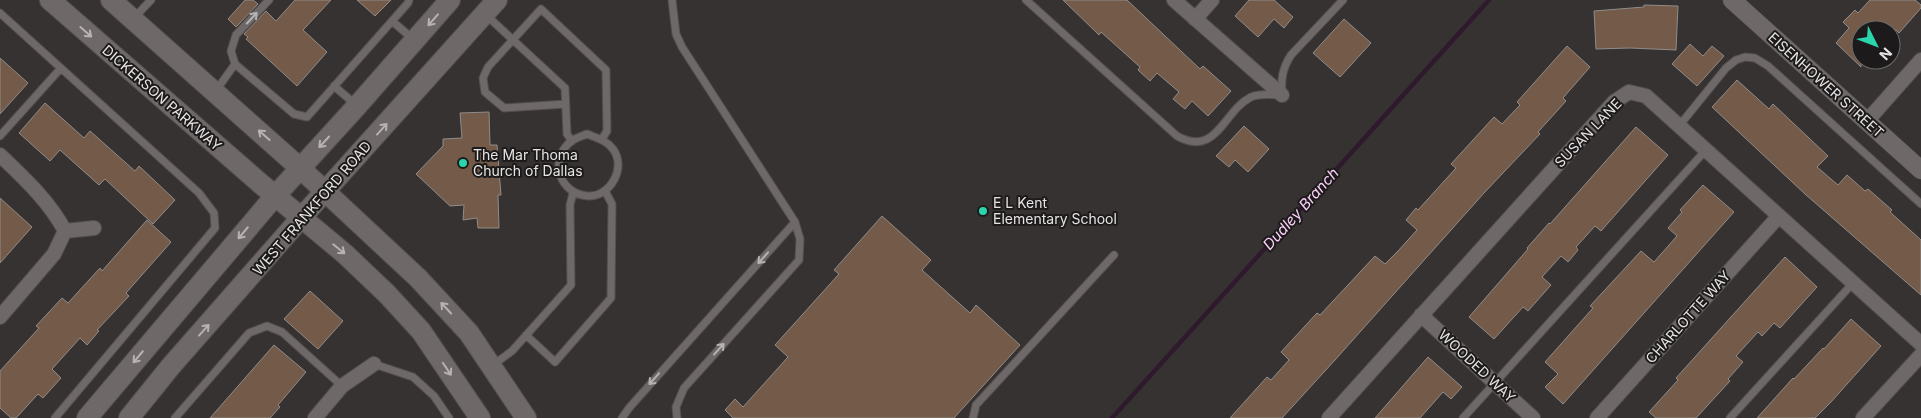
<svg xmlns="http://www.w3.org/2000/svg" width="1921" height="418" font-family="Inter,sans-serif">
  <style>
    .lines { fill: none; stroke-linecap: round; stroke-linejoin: round }
    .stream { stroke: #2e1a2c; stroke-width: 4.5 }
    .building { fill: #745a49; stroke: #908c8a }
    .service-casing { stroke: #524f4e; stroke-width: 9 }
    .minor-casing { stroke: #524f4e; stroke-width: 16 }
    .tertiary-casing { stroke: #524f4e; stroke-width: 19 }
    .secondary-casing { stroke: #524f4e; stroke-width: 22 }
    .service { stroke: #6e6968; stroke-width: 7 }
    .minor { stroke: #6e6968; stroke-width: 14 }
    .tertiary { stroke: #6e6968; stroke-width: 18 }
    .secondary { stroke: #6e6968; stroke-width: 20 }
    .oneway { stroke: #b7b3b2 }
    .poi-dot { fill: #2ad5ac; stroke: #1c1a1a; stroke-width: 2 }
    .labels { text-anchor: middle; stroke-width: 4; stroke-linejoin: round; paint-order: stroke }
    .street-label { font-size: 14px; fill: #e7e4e3; stroke: #1c1a1a }
    .poi-label { font-size: 14px; fill: #e7e4e3; stroke: #1c1a1a; text-anchor: start }
    .water-label { font-size: 15px; font-style: italic; fill: #fdd0f9; stroke: #1c1a1a }
  </style>
  <rect width="100%" height="100%" fill="#363231"/>
  <g class="lines">
    <path class="stream" d="M1112 418 1489 0"/>
  </g>
  <path class="building" d="M245 0H253L258 4 236 27 228 19Z
    M295 0H331L303 30 327 52 297 86 246 39 248 37 244 34 266 11 276 21Z
    M357 0H391L375 16Z
    M1063 0H1127L1200 69 1203 66 1231 91 1208 116 1192 101 1185 109 1173 99 1179 92 1157 73 1150 81 1138 70 1140 67 1101 32 1099 35Z
    M1249 0H1274L1293 17 1284 28 1274 19 1258 37 1235 16Z
    M1870 0H1915L1921 5V8L1899 33 1896 30H1861V67L1836 43 1849 28 1843 22 1855 10 1858 13Z
    M1644 5 1678 6 1676 50 1630 48 1596 49 1594 11 1644 7Z
    M1344 19 1371 43 1340 77 1313 53Z
    M1690 44 1703 56 1712 46 1724 56 1697 86 1672 64Z
    M1567 46 1590 67 1563 98 1566 101 1538 132 1540 134 1484 193 1335 360 1282 418H1230L1267 377 1271 380 1289 360 1281 352 1317 313 1320 315 1375 256 1385 264 1398 251 1417 230 1406 220 1416 208 1418 210 1456 168 1451 164 1494 117 1502 124 1520 105 1517 102Z
    M0 58 28 83 0 114Z
    M1737 80 1769 109 1773 104 1828 156 1817 167 1838 185 1847 175 1865 191 1868 189 1892 210 1890 212 1921 240V295L1805 194 1712 107Z
    M45 103 84 138 90 131 135 171 139 166 175 200 153 224 105 179 99 185 60 150 50 161 19 133Z
    M489 112 490 145H497L501 195H498L499 228H478L477 218 463 220 464 205 450 206 416 174 443 146V139L462 138 460 113Z
    M1244 126 1269 149 1248 172 1235 160 1229 167 1216 156Z
    M1636 127 1668 155 1601 231 1595 226 1576 247 1578 250 1568 262 1561 256 1542 277 1551 285 1528 311 1523 307 1494 339 1469 317 1528 249 1527 248 1549 223 1550 224Z
    M1703 185 1734 212 1563 404 1545 387 1558 374 1545 362 1593 308 1590 306 1641 251 1654 262 1677 236 1668 228 1682 212 1680 210Z
    M0 198 32 227 0 263Z
    M882 216 931 260 922 270 970 313 976 305 1020 345 954 418H733L725 410 735 399 743 407 788 357 775 345 839 274 834 270Z
    M147 220 171 242 126 293 129 296 97 330 99 331 87 345 80 338 52 369 61 378 43 398 38 394 16 418H11L0 408V371L39 328 36 326 62 298 68 303 100 268 102 271Z
    M1785 257 1817 287 1780 328 1774 323 1762 336 1758 332 1736 356 1743 362 1728 379 1730 381 1696 418H1656L1649 412 1678 380 1676 378Z
    M310 291 343 321 318 349 284 319Z
    M1851 319 1881 346 1831 402 1815 418H1757L1793 378 1794 379 1823 348 1824 349Z
    M274 345 306 372 278 405 280 407 270 418H210Z
    M1428 357 1462 387 1451 399 1443 392 1420 418H1375Z"/>
  <g class="lines">
    <g class="service-casing">
      <path id="service" d="M269 0 236 35 231 51 235 64 294 114 307 117 408 3 409 0
        M672 0 676 34 682 47 795 222 800 239 799 260 684 388 676 407 677 418
        M1026 0 1177 136C1217 158 1223 111 1251 97 1260 93 1272 95 1282 95 1281 79 1282 69 1291 55L1343 0
        M0 13 199 193 214 213 215 228 55 418
        M485 14 565 88 567 134 572 141
        M133 19 151 0
        M392 21 413 39
        M334 86 355 104
        M215 92 235 64
        M566 104 504 108 485 92 483 78 488 67 541 9 606 70 607 131 602 139
        M1679 126 1726 68 1736 60 1745 57 1755 58 1768 66 1921 204
        M587 134C597 138 606 140 613 149 627 168 610 197 588 196 558 194 548 157 573 140 576 138 582 136 587 134Z
        M0 136 61 68
        M526 335 555 362 611 298 612 204 605 191
        M374 364 413 377 434 396 449 418
        M493 365 512 351 571 285 570 205 573 193
        M175 418 249 333 267 326 282 332 342 386
        M622 418 629 408 795 222
        M973 418 976 405 1114 255
        M1463 418 1705 151
        M1730 418 1853 283"/>
    </g>
    <g class="minor-casing">
      <path id="minor" d="M1174 0 1282 95
        M1195 19 1212 0
        M1867 121 1921 60
        M0 155C24 178 49 201 65 231
        M65 231 94 228
        M1421 315 1533 418
        M0 317 54 254 65 231
        M315 418 342 386 374 364
        M1329 418 1614 102 1629 92 1646 96 1921 344
        M1597 418 1778 217
        M1863 418 1921 355"/>
    </g>
    <g class="tertiary-casing">
      <path id="tertiary" d="M1732 0 1921 170"/>
    </g>
    <g class="secondary-casing">
      <path id="secondary" d="M50 0 261 184 345 254 387 294 421 331 480 418
        M111 0 300 168 418 278 469 333 526 418
        M87 418 275 196 357 106 450 0
        M129 418 171 366 301 218 497 0"/>
    </g>
    <use href="#service" class="service"/>
    <use href="#minor" class="minor"/>
    <use href="#tertiary" class="tertiary"/>
    <use href="#secondary" class="secondary"/>
  </g>
  <defs><path id="oneway-shaft" d="M-6 0H5M1.5-3L5.5 0L1.5 3" fill="none" stroke-width="1.6" stroke-linecap="round" stroke-linejoin="round" transform="scale(1.25)"/></defs>
  <g class="oneway">
    <use href="#oneway-shaft" transform="translate(252 18) rotate(-47)"/>
    <use href="#oneway-shaft" transform="translate(433 20) rotate(131)"/>
    <use href="#oneway-shaft" transform="translate(86 32) rotate(41)"/>
    <use href="#oneway-shaft" transform="translate(382 129) rotate(-48)"/>
    <use href="#oneway-shaft" transform="translate(264 135) rotate(-139)"/>
    <use href="#oneway-shaft" transform="translate(324 142) rotate(133)"/>
    <use href="#oneway-shaft" transform="translate(243 233) rotate(130)"/>
    <use href="#oneway-shaft" transform="translate(339 249) rotate(39)"/>
    <use href="#oneway-shaft" transform="translate(763 258) rotate(132)"/>
    <use href="#oneway-shaft" transform="translate(446 308) rotate(-133)"/>
    <use href="#oneway-shaft" transform="translate(204 330) rotate(-48)"/>
    <use href="#oneway-shaft" transform="translate(719 349) rotate(-48)"/>
    <use href="#oneway-shaft" transform="translate(138 357) rotate(130)"/>
    <use href="#oneway-shaft" transform="translate(447 369) rotate(56)"/>
    <use href="#oneway-shaft" transform="translate(654 379) rotate(132)"/>
  </g>
  <g class="poi-dot">
    <circle cx="463" cy="163" r="5"/>
    <circle cx="983" cy="211" r="5"/>
  </g>
  <g class="labels">
    <g class="street-label">
      <text transform="translate(1826 85) rotate(42)" y="5">EISENHOWER STREET</text>
      <text transform="translate(162 98) rotate(41)" y="5">DICKERSON PARKWAY</text>
      <text transform="translate(1588 133) rotate(-46)" y="5">SUSAN LANE</text>
      <text transform="translate(312 208) rotate(-49)" y="5">WEST FRANKFORD ROAD</text>
      <text transform="translate(1688 317) rotate(-48)" y="5">CHARLOTTE WAY</text>
      <text transform="translate(1477 366) rotate(43)" y="5">WOODED WAY</text>
    </g>
    <g class="poi-label">
      <text x="473" y="160">The Mar Thoma<tspan x="473" dy="16">Church of Dallas</tspan></text>
      <text x="993" y="208">E L Kent<tspan x="993" dy="16">Elementary School</tspan></text>
    </g>
    <g class="water-label">
      <text transform="translate(1301 209) rotate(-48)" y="5">Dudley Branch</text>
    </g>
  </g>
  <g transform="translate(1876 45) rotate(132)"><circle r="24" fill="#1c1a1a" stroke="#6d6b6a"/>
  <path d="M0-4L9 19L0 12L-9 19Z" fill="#2ad5ac"/>
  <text y="-8" font-size="14" font-weight="bold" text-anchor="middle" fill="#e7e4e3">N</text>
  </g>
</svg>
